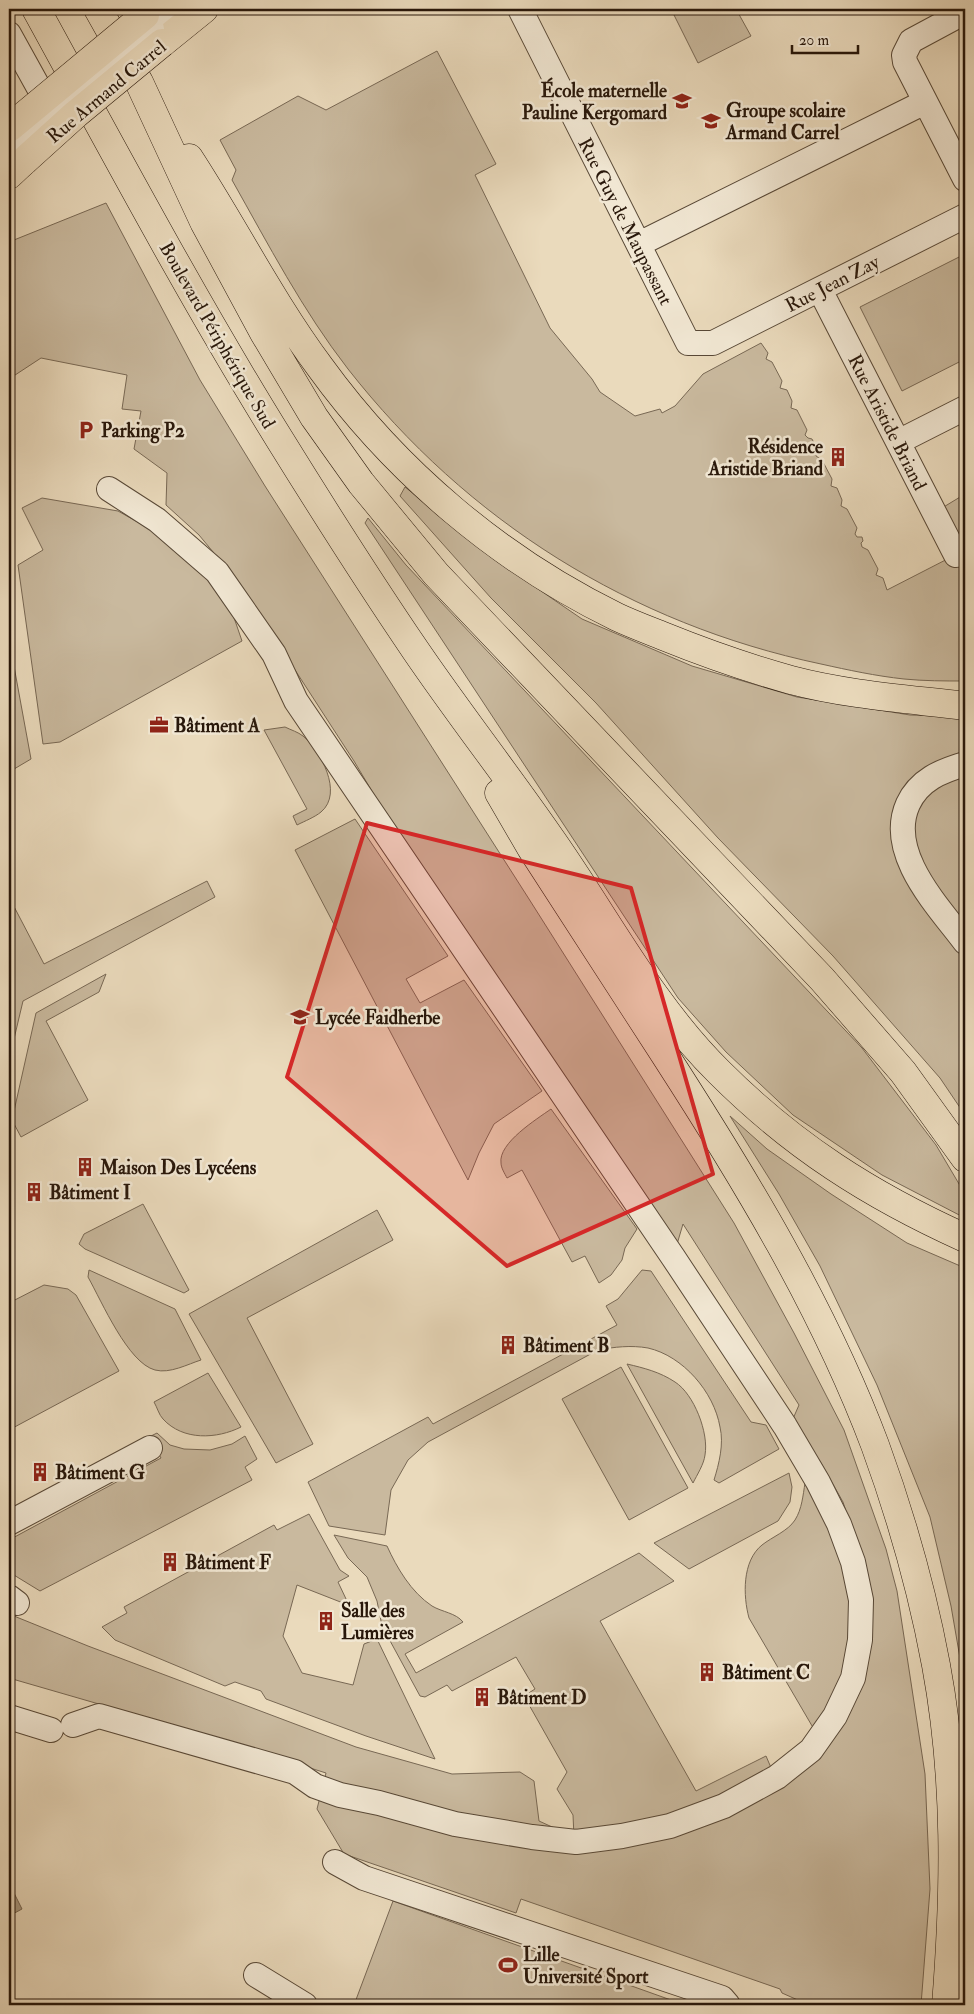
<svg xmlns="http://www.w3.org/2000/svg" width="974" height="2014" font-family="'IM FELL Double Pica',serif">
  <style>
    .green { fill: #c9b99e; stroke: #786854 }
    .water { fill: #a8987f; stroke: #756450 }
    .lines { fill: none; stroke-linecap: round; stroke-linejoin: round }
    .minor-casing { stroke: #584836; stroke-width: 26 }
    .major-casing { stroke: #28170a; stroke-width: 29 }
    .highway-casing { stroke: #28170a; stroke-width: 29 }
    .minor { stroke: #f1e7d3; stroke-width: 24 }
    .major { stroke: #eadabc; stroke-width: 28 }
    .highway { stroke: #eadabc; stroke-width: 28 }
    .minor-bridge-casing { stroke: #584836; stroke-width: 26; stroke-linecap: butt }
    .major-bridge-casing { stroke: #28170a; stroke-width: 29; stroke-linecap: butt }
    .minor-bridge { stroke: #f1e7d3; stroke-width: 24 }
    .major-bridge { stroke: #eadabc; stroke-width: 28 }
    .marked { fill: #d62828; fill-opacity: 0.2; stroke: #d62828; stroke-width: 4; stroke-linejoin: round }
    .labels { text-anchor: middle; stroke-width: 5; stroke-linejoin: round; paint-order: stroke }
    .poi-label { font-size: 19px; font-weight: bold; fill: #28170a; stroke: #f1e7d3; text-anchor: start }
    .street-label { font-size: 19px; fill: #28170a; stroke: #f1e7d3 }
  </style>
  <rect width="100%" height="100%" fill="#eadabc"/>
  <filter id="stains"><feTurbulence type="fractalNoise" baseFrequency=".004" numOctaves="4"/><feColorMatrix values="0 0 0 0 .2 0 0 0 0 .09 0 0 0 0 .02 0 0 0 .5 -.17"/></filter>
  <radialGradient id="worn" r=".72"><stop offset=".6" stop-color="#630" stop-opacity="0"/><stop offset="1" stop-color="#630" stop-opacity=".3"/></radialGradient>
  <path class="green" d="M671 9H736L751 36 698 63Z
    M437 51 496 164 475 175 550 328 592 379 600 392 635 416 660 409 662 413 675 406 703 374 761 343 768 353 766 359 772 362 782 381 780 388 787 390 792 401 791 408 797 410 807 430 805 435 808 438 812 439 818 451 816 456 822 460 832 479 831 486 837 488 842 500 841 506 847 509 857 528 855 534 857 537H862L863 541 861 543 862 547 868 550 878 569 876 575 883 578 887 590 963 551 942 508 965 494V681C945 681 924 681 904 679 876 676 848 670 821 664 631 624 467 521 348 369 303 311 268 244 232 180L236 170 220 140 298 96 326 110Z
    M106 203 200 380 265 486 529 899 734 1223 794 1333 844 1430 886 1549 897 1591 925 1774 930 1889 921 2005H809L782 1993 780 1989 521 1899 516 1913 344 1854 317 1809 326 1773 199 1733 9 1678V1614L88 1646 356 1747 452 1774 520 1772 534 1781 539 1821 574 1837 573 1815 557 1789 567 1772 524 1696 535 1689 516 1657 452 1691 447 1685 425 1697 420 1696 382 1626 377 1601 367 1577 348 1558 334 1535 387 1546C397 1568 411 1592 432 1606 442 1612 456 1613 463 1622L405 1654 416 1673 639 1553 674 1581 600 1621 696 1791 766 1756 772 1770 815 1731 749 1618C743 1596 742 1561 762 1545 772 1537 788 1531 795 1520 802 1509 803 1495 805 1483L864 1567 843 1502 821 1463 792 1421 799 1405 683 1224 675 1251 395 830 354 761 238 582 199 535 166 505 167 473 134 449 141 411 122 409 127 375 41 358 9 379V242Z
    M965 254V359L902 391 860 307Z
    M405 487 503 565 582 619 692 666 797 697 910 715 965 717V1115L940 1078 833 956 718 838 596 703 491 598 400 496Z
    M42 498 118 511 159 534 201 572 230 606 242 641 60 742 43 744 18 565 43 550 22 508Z
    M368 518 406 565 862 1048 936 1145 965 1194V1218L882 1175 793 1115 726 1052 678 998 365 523Z
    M9 639 31 759 9 772Z
    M285 727C291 730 298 732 303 736 320 750 344 793 321 812 315 817 305 821 297 825L293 816 307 809 264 730Z
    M355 819 448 956 406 979 420 1003 464 980 542 1091 494 1124 479 1153 468 1180 295 850Z
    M207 881 215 897 23 1001 9 1060V897L44 964Z
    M106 974 99 992 46 1021 88 1100 21 1137 12 1120 36 1013Z
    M551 1109 637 1229 625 1248 622 1260 611 1275 599 1283 585 1256 572 1262 522 1170 507 1178C505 1174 501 1168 501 1163 498 1143 537 1119 551 1109Z
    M730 1116 767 1149 831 1194 907 1243 965 1268V1687L951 1606 930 1517 877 1385 820 1266 779 1194Z
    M143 1204 189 1290 184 1293 85 1249 79 1244 84 1234Z
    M377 1210 393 1240 247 1318 313 1444 276 1463 189 1314Z
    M89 1270 175 1309 201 1360C188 1364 170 1374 155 1370 128 1363 102 1302 88 1277Z
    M642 1270 651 1271 751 1422 766 1425 779 1449 719 1483 714 1480C719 1464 724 1444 720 1427 714 1392 683 1356 648 1348 631 1345 614 1347 598 1350L428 1442 408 1460 391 1490 385 1535 329 1526 308 1482 428 1417 433 1424 617 1325 606 1306 618 1299Z
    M44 1285 68 1289 76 1295 119 1371 9 1430V1303Z
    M627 1364C644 1368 660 1372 675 1382 694 1394 709 1433 705 1455 704 1464 697 1475 693 1483Z
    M621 1367 688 1488 629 1520 562 1399Z
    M208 1373 241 1427C217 1439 183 1441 163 1419 159 1415 157 1407 154 1402Z
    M157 1433 170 1445 184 1449 210 1450 232 1444 245 1436 257 1459 245 1467 252 1480 40 1591 9 1572V1540L161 1458 149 1437Z
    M789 1473 792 1487 790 1502 778 1521 689 1569 654 1543Z
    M309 1514 340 1570 349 1576 338 1582 347 1601 343 1603 297 1585 283 1636 302 1673 353 1685 364 1644 377 1639 435 1759 366 1736 266 1699 261 1691 235 1682 225 1686 115 1640 102 1627 127 1613 124 1607 274 1525 277 1530Z
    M393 1901 685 2005H354Z"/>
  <path class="water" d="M9 1883 22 1909 9 1916Z"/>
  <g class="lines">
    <g class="minor-casing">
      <path id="minor" d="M520 9 688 343H713L965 216
        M965 12 911 41 904 55 905 62 965 179
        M152 29 177 9
        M9 34 45 99
        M639 244 925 102
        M820 290 956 555
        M898 442 965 408
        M965 764C941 771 919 780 908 804 886 853 938 906 965 942
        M9 1523 150 1448
        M9 1597 17 1603
        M9 1717 51 1730
        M73 1725 99 1716 295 1772 315 1786 340 1795 379 1803 455 1824 532 1837 576 1842 622 1836 670 1826 724 1806 777 1777 811 1750 835 1716 853 1678 860 1640 861 1600 853 1562 839 1524 818 1482 785 1426 673 1257 296 701 274 654 217 572 157 520 109 489
        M335 1862 364 1878 722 1998 728 2005
        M256 1975 305 2005"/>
    </g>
    <g class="major-casing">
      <path id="major" d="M162 43 204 9
        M9 175 24 161"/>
    </g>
    <g class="highway-casing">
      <path id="highway" d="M36 9C115 153 193 300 280 440 324 511 369 582 416 651 459 714 506 774 549 836 605 915 650 1004 719 1072 793 1146 870 1195 965 1238
        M98 9 139 82 204 222 264 333 314 417 361 483 436 574 822 979 903 1072 965 1158
        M189 158C234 227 271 301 320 367 396 472 500 560 617 617 632 624 648 630 663 636 705 653 748 668 791 680 848 695 908 699 965 706
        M499 793 531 848C576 917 621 986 665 1055 745 1179 823 1307 875 1445 901 1516 922 1590 936 1665 957 1778 955 1891 946 2005"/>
    </g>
    <use href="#minor" class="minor"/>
    <use href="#major" class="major"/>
    <use href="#highway" class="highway"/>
    <g class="minor-bridge-casing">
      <path id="minor-bridge" d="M13 147 152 29"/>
    </g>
    <g class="major-bridge-casing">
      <path id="major-bridge" d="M9 128 145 15
        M24 161 76 114 162 43"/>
    </g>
    <use href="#minor-bridge" class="minor-bridge"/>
    <use href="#major-bridge" class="major-bridge"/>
  </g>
  <path class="marked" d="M367 823 631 888 713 1174 507 1266 287 1077Z"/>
  <defs>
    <g id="school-bare" transform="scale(1.5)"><path d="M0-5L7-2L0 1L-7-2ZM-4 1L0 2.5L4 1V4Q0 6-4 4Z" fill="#8f2418" stroke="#f1e7d3" stroke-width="2.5" paint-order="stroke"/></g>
    <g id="parking-bare" transform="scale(1.5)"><path d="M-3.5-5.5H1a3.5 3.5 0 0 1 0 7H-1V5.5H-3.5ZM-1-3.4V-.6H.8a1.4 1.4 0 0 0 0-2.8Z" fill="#8f2418" stroke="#f1e7d3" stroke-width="2.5" paint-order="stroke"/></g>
    <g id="building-bare" transform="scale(1.5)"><path d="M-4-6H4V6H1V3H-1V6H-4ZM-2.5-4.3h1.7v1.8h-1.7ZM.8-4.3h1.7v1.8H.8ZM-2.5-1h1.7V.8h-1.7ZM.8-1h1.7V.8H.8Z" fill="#8f2418" stroke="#f1e7d3" stroke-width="2.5" paint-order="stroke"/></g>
    <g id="office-bare" transform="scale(1.5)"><path d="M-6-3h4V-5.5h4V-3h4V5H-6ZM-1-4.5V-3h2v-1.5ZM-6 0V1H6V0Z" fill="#8f2418" stroke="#f1e7d3" stroke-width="2.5" paint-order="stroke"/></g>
    <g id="stadium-bare" transform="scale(1.5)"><path d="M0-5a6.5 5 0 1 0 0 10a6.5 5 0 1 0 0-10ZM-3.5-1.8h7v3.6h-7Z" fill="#8f2418" stroke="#f1e7d3" stroke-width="2.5" paint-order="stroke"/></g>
  </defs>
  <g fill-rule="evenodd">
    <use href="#school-bare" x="682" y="101"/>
    <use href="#school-bare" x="711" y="121"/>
    <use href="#parking-bare" x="86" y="430"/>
    <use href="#building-bare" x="838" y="457"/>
    <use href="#office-bare" x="159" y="725"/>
    <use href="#school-bare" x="300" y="1017"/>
    <use href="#building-bare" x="85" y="1167"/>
    <use href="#building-bare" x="34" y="1192"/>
    <use href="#building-bare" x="508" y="1345"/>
    <use href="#building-bare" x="40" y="1472"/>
    <use href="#building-bare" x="170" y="1562"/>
    <use href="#building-bare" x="326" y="1621"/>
    <use href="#building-bare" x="707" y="1672"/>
    <use href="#building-bare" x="482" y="1697"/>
    <use href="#stadium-bare" x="508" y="1965"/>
  </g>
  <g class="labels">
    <g class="poi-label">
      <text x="667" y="97" text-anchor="end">École maternelle<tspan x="667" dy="22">Pauline Kergomard</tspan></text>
      <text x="726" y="117">Groupe scolaire<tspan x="726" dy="22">Armand Carrel</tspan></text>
      <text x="101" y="437">Parking P2</text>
      <text x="823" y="453" text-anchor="end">Résidence<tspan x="823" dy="22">Aristide Briand</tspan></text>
      <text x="174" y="732">Bâtiment A</text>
      <text x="315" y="1024">Lycée Faidherbe</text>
      <text x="100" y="1174">Maison Des Lycéens</text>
      <text x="49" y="1199">Bâtiment I</text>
      <text x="523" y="1352">Bâtiment B</text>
      <text x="55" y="1479">Bâtiment G</text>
      <text x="185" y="1569">Bâtiment F</text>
      <text x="341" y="1617">Salle des<tspan x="341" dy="22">Lumières</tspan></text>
      <text x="722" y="1679">Bâtiment C</text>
      <text x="497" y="1704">Bâtiment D</text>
      <text x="523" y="1961">Lille<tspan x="523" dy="22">Université Sport</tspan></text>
    </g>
    <g class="street-label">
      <text transform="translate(106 91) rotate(-40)" y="7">Rue Armand Carrel</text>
      <text transform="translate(626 221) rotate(63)" y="7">Rue Guy de Maupassant</text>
      <text transform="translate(832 283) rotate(-27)" y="7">Rue Jean Zay</text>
      <text transform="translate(218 335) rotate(60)" y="7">Boulevard Périphérique Sud</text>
      <text transform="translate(888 422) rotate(63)" y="7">Rue Aristide Briand</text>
    </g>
  </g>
  <rect width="974" height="2014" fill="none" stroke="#eadabc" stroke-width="30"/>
  <rect x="10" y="10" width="954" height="1994" fill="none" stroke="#28170a" stroke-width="2.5"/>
  <rect x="15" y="15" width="944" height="1984" fill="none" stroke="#28170a"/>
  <path d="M792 45v8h66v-8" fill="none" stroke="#28170a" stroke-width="2.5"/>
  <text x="799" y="45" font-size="15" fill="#28170a" stroke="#f1e7d3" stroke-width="4" paint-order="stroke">20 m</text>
  <rect width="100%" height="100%" filter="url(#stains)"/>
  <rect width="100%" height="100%" fill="url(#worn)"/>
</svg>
